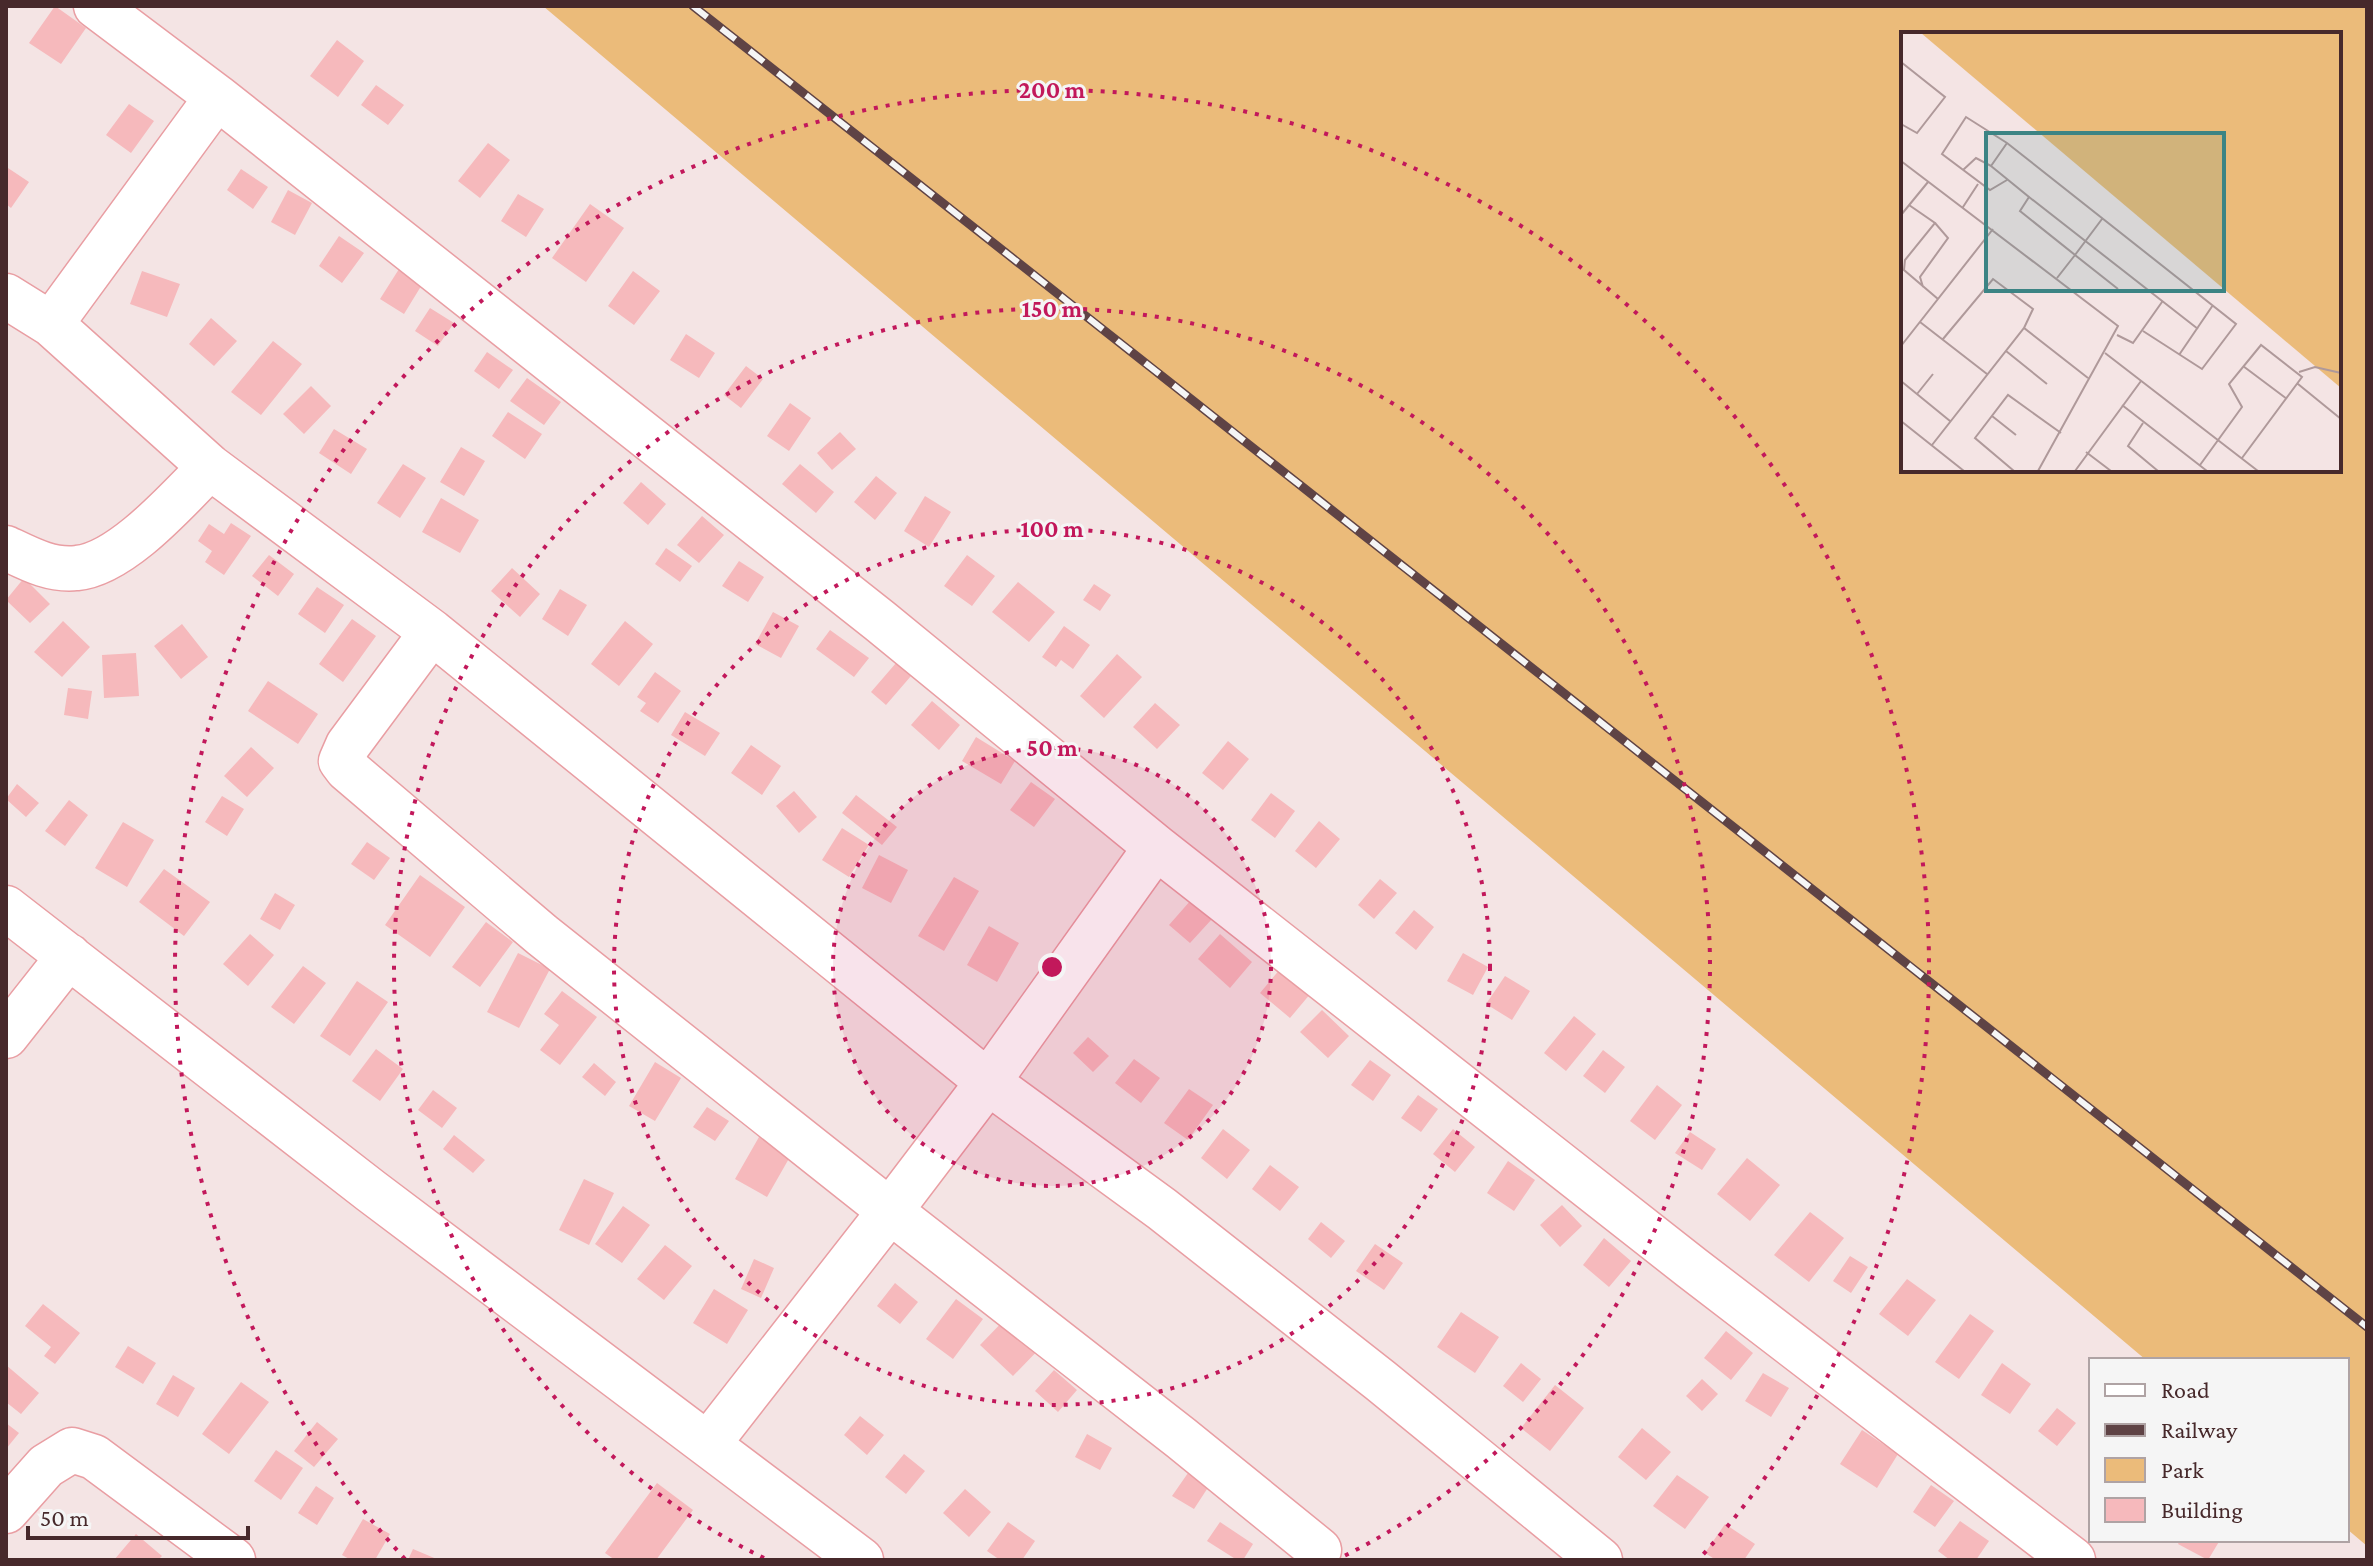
<svg xmlns="http://www.w3.org/2000/svg" width="2373" height="1566" font-family="'Crimson Pro',serif">
  <style>
    .green { fill: #ebbb7a; fill-rule: evenodd }
    .building { fill: #f6b9bc }
    .lines { fill: none; stroke-linecap: round; stroke-linejoin: round }
    .minor-casing { stroke: #e99ea3; stroke-width: 47 }
    .minor { stroke: #fff; stroke-width: 44 }
    .rail-casing { stroke: #5f4345; stroke-width: 9 }
    .rail { stroke: #f5f5f5; stroke-width: 6; stroke-dasharray: 18; stroke-linecap: butt }
    .ring { fill: none; stroke: #c2185b; stroke-width: 4; stroke-dasharray: 4 8 }
    .inset-road { fill: none; stroke: #af999a; stroke-width: 2 }
    .view { fill: #3c8484; fill-opacity: 0.15; stroke: #3c8484; stroke-width: 4 }
    .inset-edge { fill: none; stroke: #47292b; stroke-width: 4 }
    .centre { fill: #c2185b; stroke: #f5f5f5; stroke-width: 4 }
    .ring-label { font-size: 24px; text-anchor: middle; font-weight: bold; fill: #c2185b; stroke: #f5f5f5; stroke-width: 6; stroke-linejoin: round; paint-order: stroke }
  </style>
  <rect width="100%" height="100%" fill="#f4e4e4"/>
  <path class="green" d="M543 6H2367V1546L2347 1529V1360H2146ZM1903 34H2339V470H1903Z"/>
  <path class="building" d="M55 6 86 28 61 64 29 43Z
    M337 40 364 61 338 97 310 76Z
    M376 85 404 105 388 125 361 105Z
    M129 104 154 121 131 153 106 135Z
    M488 143 510 160 480 198 458 181Z
    M8 168 29 182 11 208 6 204Z
    M241 169 268 187 253 209 227 190Z
    M288 190 312 203 295 235 271 222Z
    M518 194 544 209 526 237 501 221Z
    M590 204 624 228 586 282 552 258Z
    M339 236 364 253 342 283 319 266Z
    M399 269 423 283 404 314 380 299Z
    M142 271 180 284 167 317 130 304Z
    M633 271 660 291 634 325 608 306Z
    M430 308 454 323 438 346 415 331Z
    M211 318 237 341 214 366 189 344Z
    M686 334 715 353 699 378 670 360Z
    M273 341 302 364 261 415 231 392Z
    M487 352 513 370 499 389 474 371Z
    M746 366 763 379 741 408 724 395Z
    M527 378 561 402 544 425 510 401Z
    M311 386 331 406 304 434 283 414Z
    M790 403 811 418 789 451 767 436Z
    M508 412 542 434 525 459 492 436Z
    M334 429 367 449 351 474 319 453Z
    M840 432 856 449 832 470 817 453Z
    M461 447 485 461 464 496 440 482Z
    M403 464 426 478 400 518 377 503Z
    M800 464 834 492 816 513 782 484Z
    M876 476 897 493 875 520 854 502Z
    M641 482 666 504 648 525 623 503Z
    M925 496 951 512 929 547 904 531Z
    M441 498 479 520 460 553 422 532Z
    M702 516 724 535 699 563 677 545Z
    M231 523 251 536 224 575 205 562 212 551 198 541 209 524 224 534Z
    M666 548 692 566 680 582 655 564Z
    M269 555 294 574 278 596 252 576Z
    M967 555 995 576 972 606 944 586Z
    M739 561 764 577 748 602 722 586Z
    M512 568 540 594 520 617 491 591Z
    M24 578 50 604 30 623 6 600Z
    M1018 582 1055 612 1029 642 992 612Z
    M1094 584 1111 595 1100 611 1083 600Z
    M317 587 344 605 325 633 298 614Z
    M560 589 587 605 568 636 542 619Z
    M773 612 799 626 781 658 755 644Z
    M352 619 376 636 343 682 319 664Z
    M63 621 90 647 62 677 34 652Z
    M625 621 653 644 619 686 591 664Z
    M182 624 208 657 181 679 154 646Z
    M1064 626 1090 645 1073 669 1061 660 1056 667 1042 657Z
    M830 630 869 658 854 677 816 649Z
    M136 653 139 696 104 698 102 655Z
    M1117 654 1142 677 1104 718 1080 696Z
    M896 663 911 676 886 705 871 692Z
    M655 672 681 691 658 723 640 711 646 703 637 697Z
    M268 681 318 714 298 744 248 711Z
    M68 688 92 691 88 719 64 715Z
    M932 701 960 725 939 750 911 725Z
    M1155 703 1180 725 1157 749 1133 727Z
    M685 712 720 733 705 756 671 735Z
    M976 737 1015 761 1001 784 962 761Z
    M1228 741 1249 759 1223 790 1202 773Z
    M751 745 781 766 762 795 731 773Z
    M251 747 274 768 247 797 224 776Z
    M1031 782 1055 799 1034 827 1010 810Z
    M17 784 39 803 26 817 6 799Z
    M794 791 817 817 799 833 776 806Z
    M1271 793 1295 811 1275 838 1251 820Z
    M856 795 897 827 882 845 842 813Z
    M222 796 244 809 227 836 205 822Z
    M69 800 88 815 65 846 45 831Z
    M1319 821 1340 839 1316 868 1295 851Z
    M123 822 154 840 127 887 95 868Z
    M842 828 869 845 849 877 822 860Z
    M367 842 390 858 374 880 351 864Z
    M879 855 908 870 891 903 862 888Z
    M164 869 210 902 184 936 139 902Z
    M420 875 465 907 430 957 385 925Z
    M954 877 979 891 944 951 918 936Z
    M1380 879 1397 893 1374 919 1358 905Z
    M275 893 295 905 280 930 260 919Z
    M1191 900 1212 919 1190 943 1169 925Z
    M1414 910 1434 927 1416 950 1395 933Z
    M486 922 513 942 480 987 452 967Z
    M989 926 1019 943 997 982 967 965Z
    M250 934 274 955 248 986 223 964Z
    M1220 934 1252 962 1230 988 1198 959Z
    M518 953 550 969 519 1028 487 1012Z
    M1463 953 1488 967 1473 995 1447 981Z
    M303 966 326 983 294 1024 271 1007Z
    M1281 968 1311 993 1290 1018 1260 993Z
    M1505 976 1530 991 1512 1020 1486 1004Z
    M357 981 388 1002 350 1056 320 1036Z
    M562 991 597 1017 560 1065 540 1050 559 1025 544 1014Z
    M1322 1010 1349 1036 1328 1058 1300 1032Z
    M1574 1016 1596 1034 1566 1071 1544 1053Z
    M1088 1037 1109 1056 1093 1072 1073 1053Z
    M376 1049 403 1069 380 1101 352 1081Z
    M1603 1050 1625 1067 1605 1093 1583 1076Z
    M1134 1059 1160 1078 1141 1103 1115 1083Z
    M1370 1060 1391 1075 1373 1101 1351 1085Z
    M655 1062 681 1078 655 1121 629 1106Z
    M594 1063 616 1082 605 1096 582 1077Z
    M1657 1085 1682 1105 1655 1140 1630 1121Z
    M1189 1089 1213 1105 1188 1140 1164 1123Z
    M433 1090 457 1108 442 1128 418 1110Z
    M1418 1095 1438 1109 1421 1132 1401 1118Z
    M707 1107 729 1121 715 1141 693 1127Z
    M1223 1129 1250 1150 1227 1179 1201 1158Z
    M1453 1129 1475 1147 1455 1172 1433 1154Z
    M763 1130 795 1148 767 1197 735 1179Z
    M1690 1132 1716 1149 1702 1170 1675 1153Z
    M454 1135 485 1160 473 1173 443 1149Z
    M1747 1158 1780 1185 1750 1221 1717 1194Z
    M1508 1161 1535 1180 1514 1211 1487 1193Z
    M1270 1165 1299 1187 1280 1211 1252 1189Z
    M584 1179 614 1193 589 1245 559 1230Z
    M1562 1205 1582 1226 1560 1247 1540 1225Z
    M623 1206 650 1225 622 1263 595 1244Z
    M1810 1212 1844 1238 1809 1282 1774 1255Z
    M1321 1222 1345 1241 1331 1258 1308 1239Z
    M1604 1238 1631 1261 1609 1287 1583 1265Z
    M1375 1244 1403 1263 1384 1290 1356 1271Z
    M665 1245 692 1266 664 1300 637 1279Z
    M1850 1256 1868 1267 1851 1293 1833 1281Z
    M754 1259 774 1268 761 1298 741 1289Z
    M1907 1279 1936 1300 1908 1336 1879 1314Z
    M895 1283 918 1302 900 1324 877 1306Z
    M714 1289 748 1310 727 1344 693 1323Z
    M956 1299 983 1319 953 1359 926 1339Z
    M43 1304 80 1333 55 1364 44 1356 51 1347 25 1326Z
    M1461 1312 1499 1337 1475 1373 1437 1347Z
    M1011 1313 1044 1344 1013 1376 980 1345Z
    M1970 1314 1994 1331 1959 1379 1935 1362Z
    M1726 1331 1753 1353 1731 1380 1704 1358Z
    M128 1346 156 1363 143 1384 115 1367Z
    M1521 1363 1541 1379 1523 1402 1503 1386Z
    M2002 1363 2031 1384 2010 1414 1981 1395Z
    M6 1365 39 1393 21 1414 6 1402Z
    M1054 1370 1077 1390 1058 1412 1035 1391Z
    M1763 1373 1789 1388 1771 1417 1745 1401Z
    M173 1375 195 1388 178 1417 156 1404Z
    M1702 1379 1718 1394 1702 1411 1686 1396Z
    M241 1382 269 1402 229 1454 202 1434Z
    M1555 1385 1584 1408 1550 1451 1521 1428Z
    M2057 1408 2076 1423 2057 1446 2038 1431Z
    M860 1416 884 1435 867 1455 844 1435Z
    M317 1422 338 1439 314 1467 294 1451Z
    M6 1423 19 1433 6 1449Z
    M1642 1428 1671 1452 1646 1480 1618 1457Z
    M1862 1430 1898 1454 1877 1488 1840 1464Z
    M1087 1434 1112 1448 1100 1470 1075 1457Z
    M276 1450 303 1468 281 1500 254 1481Z
    M904 1454 925 1471 906 1494 885 1477Z
    M1188 1473 1209 1486 1194 1509 1172 1496Z
    M1677 1475 1709 1497 1685 1529 1653 1506Z
    M657 1483 693 1510 656 1560H615L605 1553Z
    M1931 1485 1954 1501 1935 1527 1913 1512Z
    M316 1486 334 1498 317 1525 298 1513Z
    M965 1489 991 1512 969 1537 943 1513Z
    M363 1519 390 1534 375 1560H351L342 1555Z
    M1960 1521 1989 1541 1976 1560H1950L1938 1551Z
    M1008 1522 1035 1541 1022 1560H1000L987 1551Z
    M1220 1522 1253 1544 1243 1560H1237L1207 1541Z
    M1725 1524 1755 1544 1744 1560H1716L1705 1553Z
    M136 1534 162 1556 158 1560H114Z
    M2180 1540H2220L2208 1560 2178 1544Z
    M413 1549 439 1560H408Z"/>
  <g class="lines">
    <g class="minor-casing">
      <path id="minor" d="M96 6 217 97 880 621 1156 847 1692 1268 2073 1560
        M6 296 51 324 217 97
        M51 324 210 467 432 632 348 745 341 761 347 769 542 935 890 1211 708 1444
        M6 548C29 559 51 571 77 568 122 564 179 498 210 467
        M432 632 988 1082 1162 1209 1381 1381 1600 1560
        M1156 847 988 1082 890 1211 1181 1438 1319 1550
        M6 908 371 1191 861 1560
        M6 1036 69 956
        M6 1511 46 1466 72 1450 94 1457 233 1560"/>
    </g>
    <use href="#minor" class="minor"/>
    <g class="rail-casing">
      <path id="rail" d="M693 6 2367 1327"/>
    </g>
    <use href="#rail" class="rail"/>
  </g>
  <circle cx="1052" cy="967" r="219" fill="#c2185b" fill-opacity=".12"/>
  <g class="ring">
    <circle cx="1052" cy="967" r="219"/>
    <circle cx="1052" cy="967" r="438"/>
    <path d="M764 1558A658 658 0 1 1 1340 1558"/>
    <path d="M405 1559A877 877 0 1 1 1699 1559"/>
  </g>
  <g transform="translate(1901 32)">
    <rect width="440" height="440" fill="#f4e4e4"/>
    <path d="M20 1H440V356Z" fill="#ebbb7a"/>
    <path class="inset-road" d="M0 30 44 65 16 101 0 92M0 129 217 294 137 439M90 134 128 165 119 179 174 223 156 246M62 138 75 126 90 134 106 111M106 148 89 158 41 122 65 85 106 111 335 292 301 337 242 299M128 165 297 297M8 173 34 191 4 228 3 238 37 267M62 175 77 152M0 183 27 150M201 187 174 223 217 257M22 255 19 245 47 206 34 191M19 290 86 342M216 303 232 311 261 270M42 307 92 247 132 277 123 296M0 314 92 197M105 319 146 352M204 321 357 439M278 323 312 273M342 334 386 367M398 340 414 335 440 341M0 349 49 389M397 352 440 387M16 362 32 342M221 373 306 439M91 384 115 403M0 389 63 439M242 391 227 414 257 439M31 413 123 296 187 346M185 420 210 439M299 433 341 375 328 352 360 313 401 345 341 426M113 439 74 406 107 363 160 401M174 439 240 349"/>
    <path class="view" d="M85 101H323V259H85Z"/>
    <rect width="440" height="440" class="inset-edge"/>
  </g>
  <circle cx="1052" cy="967" r="12" class="centre"/>
  <g class="ring-label">
    <text x="1052" y="98">200 m</text>
    <text x="1052" y="317">150 m</text>
    <text x="1052" y="537">100 m</text>
    <text x="1052" y="756">50 m</text>
  </g>
  <rect width="2373" height="1566" fill="none" stroke="#47292b" stroke-width="16"/>
  <rect x="2089" y="1358" width="260" height="184" fill="#f5f5f5" stroke="#afa3a4" stroke-width="2"/>
  <rect x="2105" y="1384" width="40" height="12" fill="#ffffff" stroke="#afa3a4" stroke-width="2"/>
  <text x="2161" y="1398" font-size="24" fill="#47292b">Road</text>
  <rect x="2105" y="1424" width="40" height="12" fill="#5f4345" stroke="#afa3a4" stroke-width="2"/>
  <text x="2161" y="1438" font-size="24" fill="#47292b">Railway</text>
  <rect x="2105" y="1458" width="40" height="24" fill="#ebbb7a" stroke="#afa3a4" stroke-width="2"/>
  <text x="2161" y="1478" font-size="24" fill="#47292b">Park</text>
  <rect x="2105" y="1498" width="40" height="24" fill="#f6b9bc" stroke="#afa3a4" stroke-width="2"/>
  <text x="2161" y="1518" font-size="24" fill="#47292b">Building</text>
  <path d="M28 1526v12h220v-12" fill="none" stroke="#47292b" stroke-width="4"/>
  <text x="40" y="1526" font-size="24" fill="#47292b" stroke="#f5f5f5" stroke-width="6" paint-order="stroke">50 m</text>
</svg>
